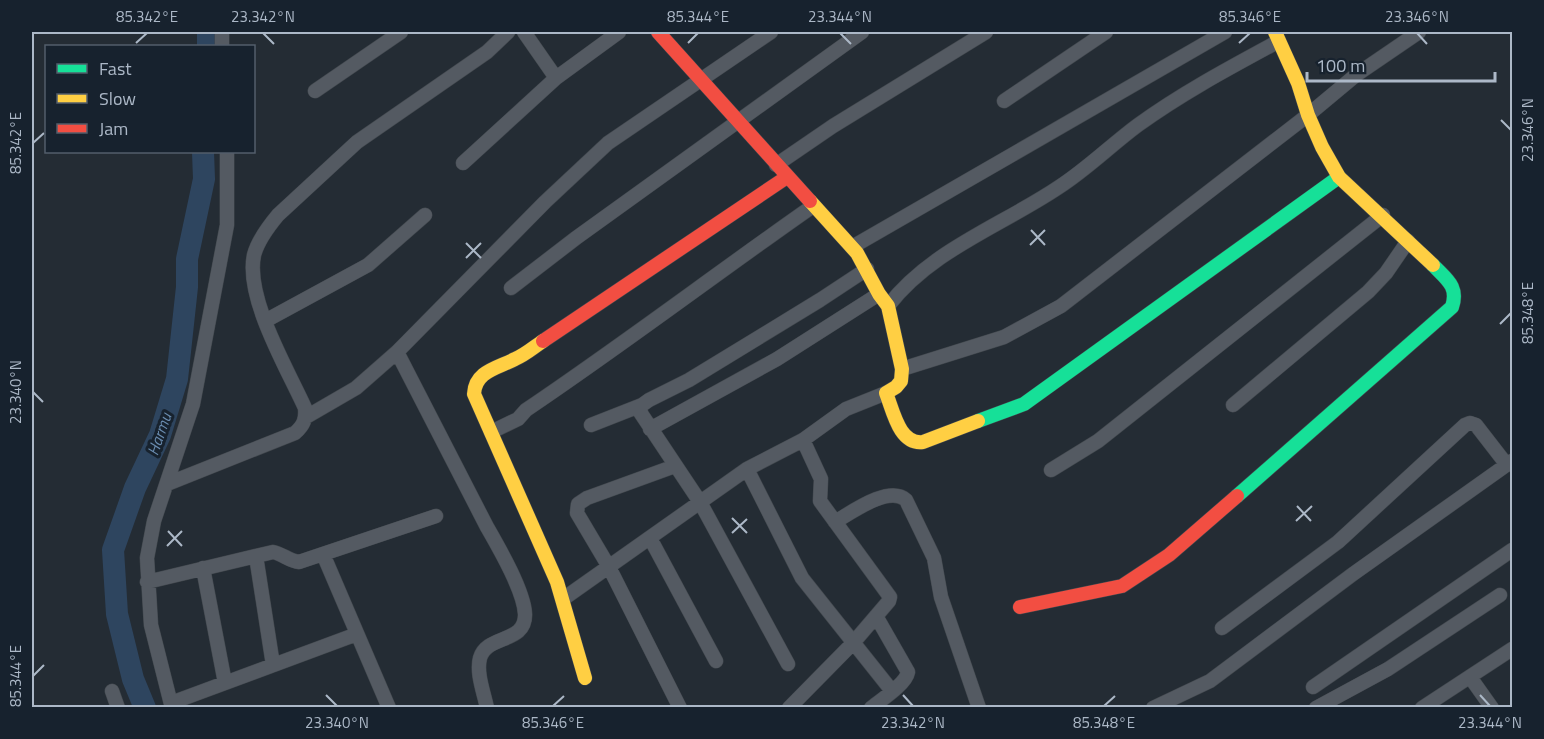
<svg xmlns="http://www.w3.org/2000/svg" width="1544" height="739" font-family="'Titillium Web',sans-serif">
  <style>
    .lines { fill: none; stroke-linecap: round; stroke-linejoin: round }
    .river { stroke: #2e455f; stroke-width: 22 }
    .street-casing { stroke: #42484e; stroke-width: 15 }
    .fast-casing { stroke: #42484e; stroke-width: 15 }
    .slow-casing { stroke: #42484e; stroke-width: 15 }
    .jam-casing { stroke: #42484e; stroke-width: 15 }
    .street { stroke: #545a62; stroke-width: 14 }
    .fast { stroke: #16e098; stroke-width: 14 }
    .slow { stroke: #ffcf43; stroke-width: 14 }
    .jam { stroke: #f24e42; stroke-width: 14 }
    .ticks { fill: none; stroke: #acb8c7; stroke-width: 2 }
    .labels { text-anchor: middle; stroke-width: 6; stroke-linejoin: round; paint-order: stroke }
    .water-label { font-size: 16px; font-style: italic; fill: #698bae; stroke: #17222e }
    .neatline { fill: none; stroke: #acb8c7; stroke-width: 2 }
    .ticks-label { font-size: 15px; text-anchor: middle; fill: #acb8c7 }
  </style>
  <rect width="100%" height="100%" fill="#242c34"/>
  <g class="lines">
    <path class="river" d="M208 46V32
      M145 708 133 679 117 614 113 550 135 488 160 435 177 379 187 287V259L204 179 203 152"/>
    <g class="street-casing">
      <path id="street" d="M222 32V46
        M524 32 556 78
        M315 91 401 32
        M1004 101 1106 32
        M463 163 556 78 619 32
        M776 165 833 126 986 32
        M852 247 1225 32
        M511 288 576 238 862 32
        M888 306C931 250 1001 226 1059 187 1087 169 1111 145 1138 125 1182 93 1231 67 1279 41
        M265 321 368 265 425 215
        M397 352C427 410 457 469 487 527 499 548 524 591 525 614 526 644 487 634 480 658 476 673 484 693 487 708
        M902 369 1004 337 1061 306 1308 115 1356 75 1419 32
        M1233 405 1368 292 1386 273 1408 241
        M306 417 356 388 397 352 545 202 608 143 771 32
        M591 425 642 405
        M650 429 777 359 879 294
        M491 432 518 419 526 410C624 344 717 273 813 206
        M675 466 587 498 578 504 577 513 609 567 680 708
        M747 469 802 578 892 691
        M1051 470 1098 441 1383 215
        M167 484 295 433C304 425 306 419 305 408 287 368 245 298 254 255 258 240 268 227 278 215L357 142 487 52 508 32
        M835 522C852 512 889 485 906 500L934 558 941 597 979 708
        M650 538 716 661
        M323 554 389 708
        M256 556 273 665
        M203 568 225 683
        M147 582 273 552C283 554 289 561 299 562L436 516
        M563 599 747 469 803 440 846 409 886 393
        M1222 628 1338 542 1465 425 1470 423 1476 425 1507 465
        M788 664 700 502 640 412 642 405 649 400 689 380 820 300 867 269
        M1470 677 1492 708
        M1313 687 1512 550
        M112 691 118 708
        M171 703 357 634
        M172 708 151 625 147 558 154 521 193 404 227 225V152
        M789 708 853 643 889 601 890 597 820 501 821 479 803 440
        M871 708C881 700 906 684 908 672L876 616
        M1153 708 1210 681 1353 574 1512 461
        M1316 708 1388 669 1500 595
        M1422 708 1512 649"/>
    </g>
    <g class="fast-casing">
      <path id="fast" d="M978 421 1024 404 1339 177
        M1237 496 1452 307C1459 286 1446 279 1433 265"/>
    </g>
    <g class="slow-casing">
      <path id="slow" d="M1275 32 1298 83 1308 115 1322 147 1339 177 1433 265
        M810 201 857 253 879 294 888 306 902 369 901 381 896 387 886 393C893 410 899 445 923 442L978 421
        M543 341C534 347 525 355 515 359 498 368 475 371 474 394L557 582 585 678"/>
    </g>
    <g class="jam-casing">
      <path id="jam" d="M658 32 810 201
        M543 341 787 177
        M1020 607 1122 586 1169 555 1237 496"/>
    </g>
    <use href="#street" class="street"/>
    <use href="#fast" class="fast"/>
    <use href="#slow" class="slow"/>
    <use href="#jam" class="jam"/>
  </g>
  <path class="ticks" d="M263 33 274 44M840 33 851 44M1417 33 1427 44M136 43 147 33M688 43 698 33M1239 43 1250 33M1501 120 1511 130M33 143 44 133M1031 230 1045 245M466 243 481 258M1030 245 1045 230M466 258 481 243M1500 324 1511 313M33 392 43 402M1297 506 1311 521M732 518 747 533M1296 521 1312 506M168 531 182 546M732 533 747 519M167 546 182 531M33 676 44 665M326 695 337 706M903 695 913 706M1480 695 1490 706M553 706 564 696M1104 706 1115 696"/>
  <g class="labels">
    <g class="water-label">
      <text transform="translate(159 434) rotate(-71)" y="6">Harmu</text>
    </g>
  </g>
  <rect width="1544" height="739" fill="none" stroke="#17222e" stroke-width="66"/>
  <rect x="45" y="45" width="210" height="108" fill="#17222e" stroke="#535e6b" stroke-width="1.5"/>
  <rect x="57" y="64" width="30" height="9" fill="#16e098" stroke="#535e6b" stroke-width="1.5"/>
  <text x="99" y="75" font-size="18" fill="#acb8c7">Fast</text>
  <rect x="57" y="94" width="30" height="9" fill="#ffcf43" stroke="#535e6b" stroke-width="1.5"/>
  <text x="99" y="105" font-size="18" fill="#acb8c7">Slow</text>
  <rect x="57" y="124" width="30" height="9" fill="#f24e42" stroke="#535e6b" stroke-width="1.5"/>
  <text x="99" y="135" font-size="18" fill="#acb8c7">Jam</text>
  <path d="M1307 72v9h188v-9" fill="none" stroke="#acb8c7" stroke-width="3"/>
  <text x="1316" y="72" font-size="18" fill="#acb8c7" stroke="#17222e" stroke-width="4.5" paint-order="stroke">100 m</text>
  <rect x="33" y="33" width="1478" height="673" class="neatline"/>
  <g class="ticks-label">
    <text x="147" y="22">85.342°E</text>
    <text x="263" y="22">23.342°N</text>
    <text x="698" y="22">85.344°E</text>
    <text x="840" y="22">23.344°N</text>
    <text x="1250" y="22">85.346°E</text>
    <text x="1417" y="22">23.346°N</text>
    <text transform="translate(1528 130) rotate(-90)" y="5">23.346°N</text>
    <text transform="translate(16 143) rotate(-90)" y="5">85.342°E</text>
    <text transform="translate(1528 313) rotate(-90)" y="5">85.348°E</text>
    <text transform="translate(16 392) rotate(-90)" y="5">23.340°N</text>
    <text transform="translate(16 676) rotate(-90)" y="5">85.344°E</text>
    <text x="337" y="728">23.340°N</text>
    <text x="553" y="728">85.346°E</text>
    <text x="913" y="728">23.342°N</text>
    <text x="1104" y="728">85.348°E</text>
    <text x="1490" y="728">23.344°N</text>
  </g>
</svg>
